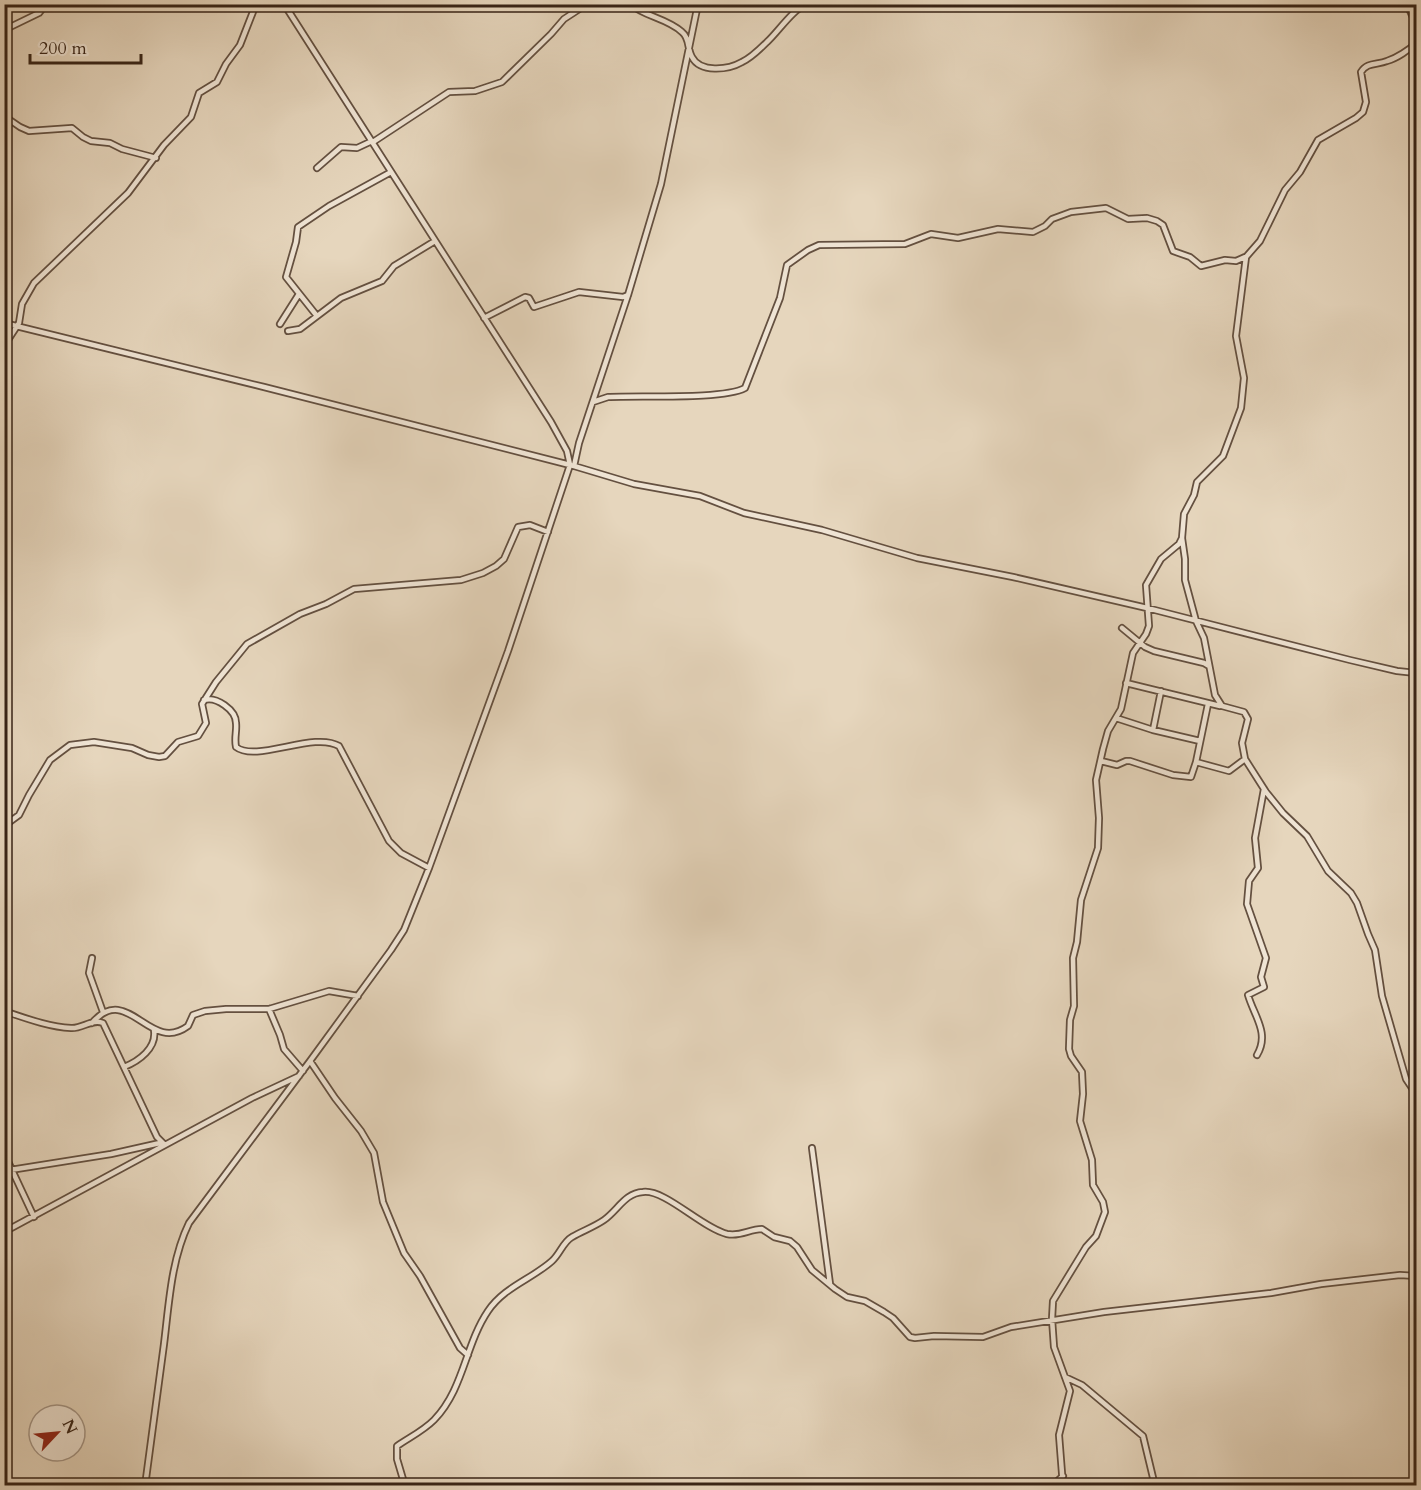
<svg xmlns="http://www.w3.org/2000/svg" width="1421" height="1490" font-family="Cardo,serif">
  <style>
    .lines { fill: none; stroke-linecap: round; stroke-linejoin: round }
    .minor-casing { stroke: #645040; stroke-width: 8 }
    .minor { stroke: #efe4d4; stroke-width: 4.5 }
  </style>
  <rect width="100%" height="100%" fill="#e6d6bd"/>
  <filter id="stains"><feTurbulence type="fractalNoise" baseFrequency=".00333" numOctaves="4"/><feColorMatrix values="0 0 0 0 .2 0 0 0 0 .09 0 0 0 0 .02 0 0 0 .5 -.17"/></filter>
  <radialGradient id="worn" r=".72"><stop offset=".6" stop-color="#630" stop-opacity="0"/><stop offset="1" stop-color="#630" stop-opacity=".3"/></radialGradient>
  <g class="lines">
    <g class="minor-casing">
      <path id="minor" d="M630 4C645 17 667 18 682 32 690 38 687 49 692 57 700 73 728 70 742 62 751 58 760 49 767 42 778 32 793 9 807 4
        M828 4H842
        M874 4H876
        M1407 4 1416 24
        M4 30 39 13 46 4
        M1416 43C1409 50 1397 58 1387 61 1377 65 1367 62 1361 72L1366 102 1363 112 1356 118 1318 140 1300 172 1285 190 1260 241 1246 257 1236 336 1244 378 1241 408 1223 456 1197 482 1194 495 1184 514 1182 538 1185 559V580L1196 621 1204 638 1215 695 1222 706 1244 712 1248 719 1242 743 1245 759 1266 792 1283 813 1307 836 1328 871 1351 893 1357 903 1368 934 1375 950 1382 996 1395 1041 1406 1079 1416 1094
        M4 116 20 127 29 131 72 128 83 137 91 141 110 143 122 149 156 158
        M373 142 449 92 475 91 502 82 551 34 564 19 587 4
        M317 168 341 147 357 148 372 141
        M317 316 286 277 296 242 298 227 329 206 391 172
        M484 318 525 297 529 298 534 307 579 292 623 297 628 295
        M4 323 264 387 574 466 634 484 700 496 744 513 822 530 917 558 1013 577 1147 608 1350 660 1397 671 1416 673
        M280 324 299 294
        M288 331 300 329 341 298 382 281 394 266 435 241
        M4 346 19 323 22 304 34 283 128 193 164 145 191 117 199 93 217 82 226 64 240 45 256 4
        M593 402 608 397C637 395 723 400 745 388L780 298 787 265 808 250 819 245 905 244 931 234 958 238 998 229 1033 232 1045 226 1052 219 1071 212 1106 208 1128 219 1147 218 1157 221 1163 225 1173 251 1190 257 1201 266 1225 260 1236 261 1245 257
        M574 466 579 443 628 295 661 184 698 4
        M1122 628 1145 647 1154 651 1204 663 1209 666
        M1126 683 1220 706
        M204 700C216 696 236 710 236 723 237 731 234 738 236 747 256 763 314 731 339 746L389 841 401 853 429 868
        M1116 718 1153 730 1200 741
        M1153 730 1161 691
        M1101 761 1117 765 1126 761H1130L1173 775 1191 777 1196 762 1208 704
        M1196 762 1229 771 1245 759
        M4 826 19 815 29 795 50 760 70 745 94 742 132 748 148 755 159 757 165 756 178 742 198 736 206 723 202 704 216 682 247 644 300 614 326 604 354 589 461 580 483 573 496 566 504 559 518 527 530 525 548 532
        M92 958 89 973 103 1012
        M269 1009 280 1035 284 1049 303 1071
        M4 1011C25 1018 49 1027 71 1028 82 1029 93 1018 103 1023L157 1137 165 1145
        M92 1023C128 981 149 1055 188 1026L193 1015 205 1011 226 1009H269L329 991 358 996
        M1257 1055C1270 1033 1254 1016 1248 995L1264 987 1261 977 1266 958 1247 904 1249 881 1258 868 1255 838 1264 789
        M310 1061 335 1098 361 1131 374 1153 383 1202 404 1253 420 1276 460 1348 468 1355
        M124 1067C139 1061 157 1048 154 1030
        M812 1148 830 1284
        M4 1153 34 1217
        M4 1171 111 1154 160 1143
        M4 1232 252 1098 299 1076
        M1065 1377 1082 1385 1143 1436 1155 1486
        M145 1486C151 1438 158 1391 164 1344 169 1304 171 1260 189 1223L310 1061 391 950 404 930 429 868 508 651 570 465 567 451 551 422 284 4
        M405 1486 397 1459V1446C410 1437 423 1431 434 1420 464 1389 465 1345 488 1311 504 1287 532 1279 552 1261 560 1254 563 1242 572 1237 582 1231 594 1227 604 1220 618 1210 625 1193 643 1192 665 1189 702 1228 727 1234 741 1237 749 1229 762 1229L774 1237 790 1241 797 1247 812 1270 835 1289 847 1297 865 1301 884 1312 893 1318 910 1337 915 1338 934 1336 983 1337 1011 1327 1104 1312 1271 1293 1321 1284 1400 1275 1416 1276
        M1052 1486 1063 1476
        M1063 1486 1059 1435 1070 1391 1054 1347 1052 1319 1053 1301 1086 1247 1096 1236 1105 1212 1103 1202 1093 1185 1092 1160 1080 1121 1083 1094 1082 1072 1071 1056 1069 1049 1070 1020 1074 1006 1073 958 1077 942 1081 900 1098 848 1099 818 1096 780 1103 749 1108 731 1121 709 1133 653 1146 634 1149 626 1146 585 1161 559 1179 544 1182 538
        M1190 1486H1203"/>
    </g>
    <use href="#minor" class="minor"/>
  </g>
  <rect width="1421" height="1490" fill="none" stroke="#e6d6bd" stroke-width="24"/>
  <rect x="6" y="6" width="1409" height="1478" fill="none" stroke="#382417" stroke-width="3"/>
  <rect x="12" y="12" width="1397" height="1466" fill="none" stroke="#382417" stroke-width="1.5"/>
  <g transform="translate(57 1433) rotate(64)"><circle r="28" fill="#efe4d4" stroke="#a69788" stroke-width="1.5"/>
  <path d="M0-4.5L10 22L0 15L-10 22Z" fill="#8f2418"/>
  <text y="-9" font-size="16" font-weight="bold" text-anchor="middle" fill="#382417">N</text>
  </g>
  <path d="M30 54v9h111v-9" fill="none" stroke="#382417" stroke-width="3"/>
  <text x="39" y="54" font-size="18" fill="#382417" stroke="#efe4d4" stroke-width="4.5" paint-order="stroke">200 m</text>
  <rect width="100%" height="100%" filter="url(#stains)"/>
  <rect width="100%" height="100%" fill="url(#worn)"/>
</svg>
